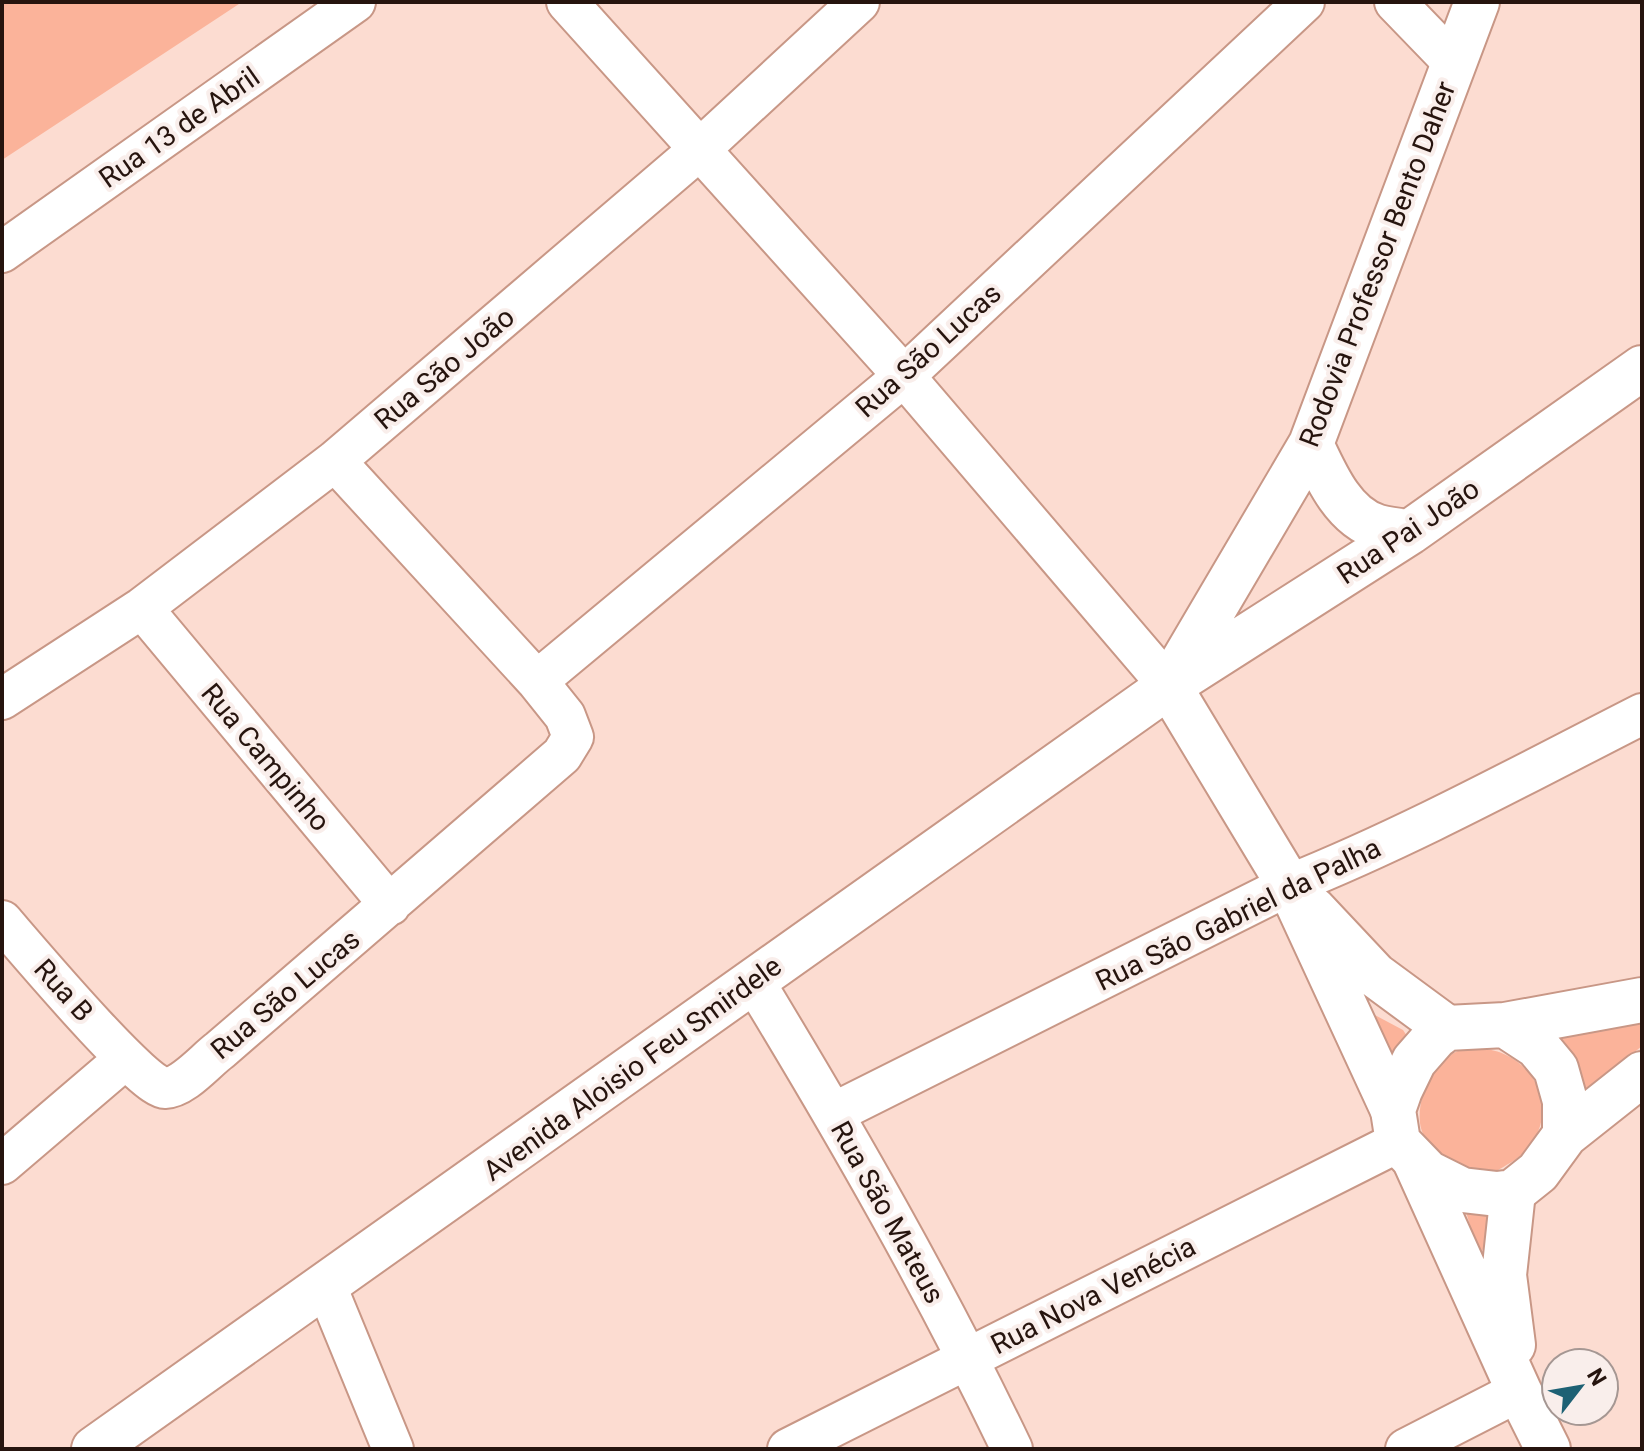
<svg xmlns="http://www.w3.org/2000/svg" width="1644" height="1451" font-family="Roboto,sans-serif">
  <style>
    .green { fill: #fbb39a }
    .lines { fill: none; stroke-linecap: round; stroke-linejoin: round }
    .minor-casing { stroke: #c89786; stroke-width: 44 }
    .tertiary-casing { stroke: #c89786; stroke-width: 48 }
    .primary-casing { stroke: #c89786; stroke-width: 48 }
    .minor { stroke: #fff; stroke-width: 40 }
    .tertiary { stroke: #fff; stroke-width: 44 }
    .primary { stroke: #fff; stroke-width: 44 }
    .labels { text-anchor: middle; stroke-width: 8; stroke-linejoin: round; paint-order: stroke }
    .street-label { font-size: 28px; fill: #26140e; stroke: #f9eeeb }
  </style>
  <rect width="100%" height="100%" fill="#fcdcd1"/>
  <path class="green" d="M2 2H242L2 160Z
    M1356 1005 1403 1030 1409 1039 1386 1067Z
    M1642 1015V1046L1586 1091 1555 1036Z
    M1482 1048C1490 1050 1499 1051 1506 1055 1553 1078 1555 1136 1510 1163 1501 1168 1493 1175 1482 1174 1467 1174 1446 1159 1432 1153 1428 1143 1421 1133 1420 1123 1417 1095 1435 1057 1463 1049 1469 1048 1476 1048 1482 1048Z
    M1466 1212 1493 1214 1480 1259Z"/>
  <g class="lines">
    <g class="minor-casing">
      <path id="minor" d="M567 2 904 376 1169 686
        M1395 2 1453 62
        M2 252 355 2
        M142 608 390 905
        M537 681 904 376 1304 2
        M2 699 142 608 335 461 699 150 859 2
        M2 921C23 945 144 1089 165 1088 184 1087 205 1061 220 1050L562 755 573 737 565 716 537 681 335 461
        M753 980C846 1133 935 1288 1012 1449
        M834 1113 1289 885C1411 836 1526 773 1642 714
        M2 1164 125 1059
        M326 1286 393 1449
        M788 1449 1398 1142
        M1406 1449 1519 1391"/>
    </g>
    <g class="tertiary-casing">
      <path id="tertiary" d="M1311 444C1325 474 1343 517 1378 527 1388 530 1400 531 1410 532
        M1172 680 1311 444 1477 2
        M1169 686 1289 885 1393 1110
        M1313 909 1375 975 1447 1028
        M1416 1163 1519 1391 1548 1449
        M1513 1345 1504 1275 1513 1192
        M94 1449 1169 686 1410 532 1642 368"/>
    </g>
    <g class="primary-casing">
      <path id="primary" d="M1505 1025 1642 1000
        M1565 1135V1101L1556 1069 1537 1046 1505 1025 1447 1028 1435 1037 1414 1061 1400 1090 1393 1110 1398 1142 1428 1173 1462 1190 1497 1194 1513 1192 1538 1172 1565 1135 1642 1074"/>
    </g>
    <use href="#minor" class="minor"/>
    <use href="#tertiary" class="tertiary"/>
    <use href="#primary" class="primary"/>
  </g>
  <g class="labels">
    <g class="street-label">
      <text transform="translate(179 127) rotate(-35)" y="10">Rua 13 de Abril</text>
      <text transform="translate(1377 264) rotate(-69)" y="10">Rodovia Professor Bento Daher</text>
      <text transform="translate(928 350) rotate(-42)" y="10">Rua São Lucas</text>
      <text transform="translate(444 368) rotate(-40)" y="10">Rua São João</text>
      <text transform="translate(1408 531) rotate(-34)" y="10">Rua Pai João</text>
      <text transform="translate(266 757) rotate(50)" y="10">Rua Campinho</text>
      <text transform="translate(1238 914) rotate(-26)" y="10">Rua São Gabriel da Palha</text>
      <text transform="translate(64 990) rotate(48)" y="10">Rua B</text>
      <text transform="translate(285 994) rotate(-40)" y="10">Rua São Lucas</text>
      <text transform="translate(632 1068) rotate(-36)" y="10">Avenida Aloisio Feu Smirdele</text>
      <text transform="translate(888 1212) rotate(61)" y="10">Rua São Mateus</text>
      <text transform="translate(1093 1295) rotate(-27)" y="10">Rua Nova Venécia</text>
    </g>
  </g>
  <rect width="1644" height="1451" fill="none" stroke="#26140e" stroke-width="8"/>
  <g transform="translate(1580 1387) rotate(59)"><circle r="38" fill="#f9eeeb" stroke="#a59793" stroke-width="2"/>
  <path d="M0-6L14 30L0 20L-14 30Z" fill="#1e6174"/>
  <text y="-12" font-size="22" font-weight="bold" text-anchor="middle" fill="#26140e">N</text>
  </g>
</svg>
